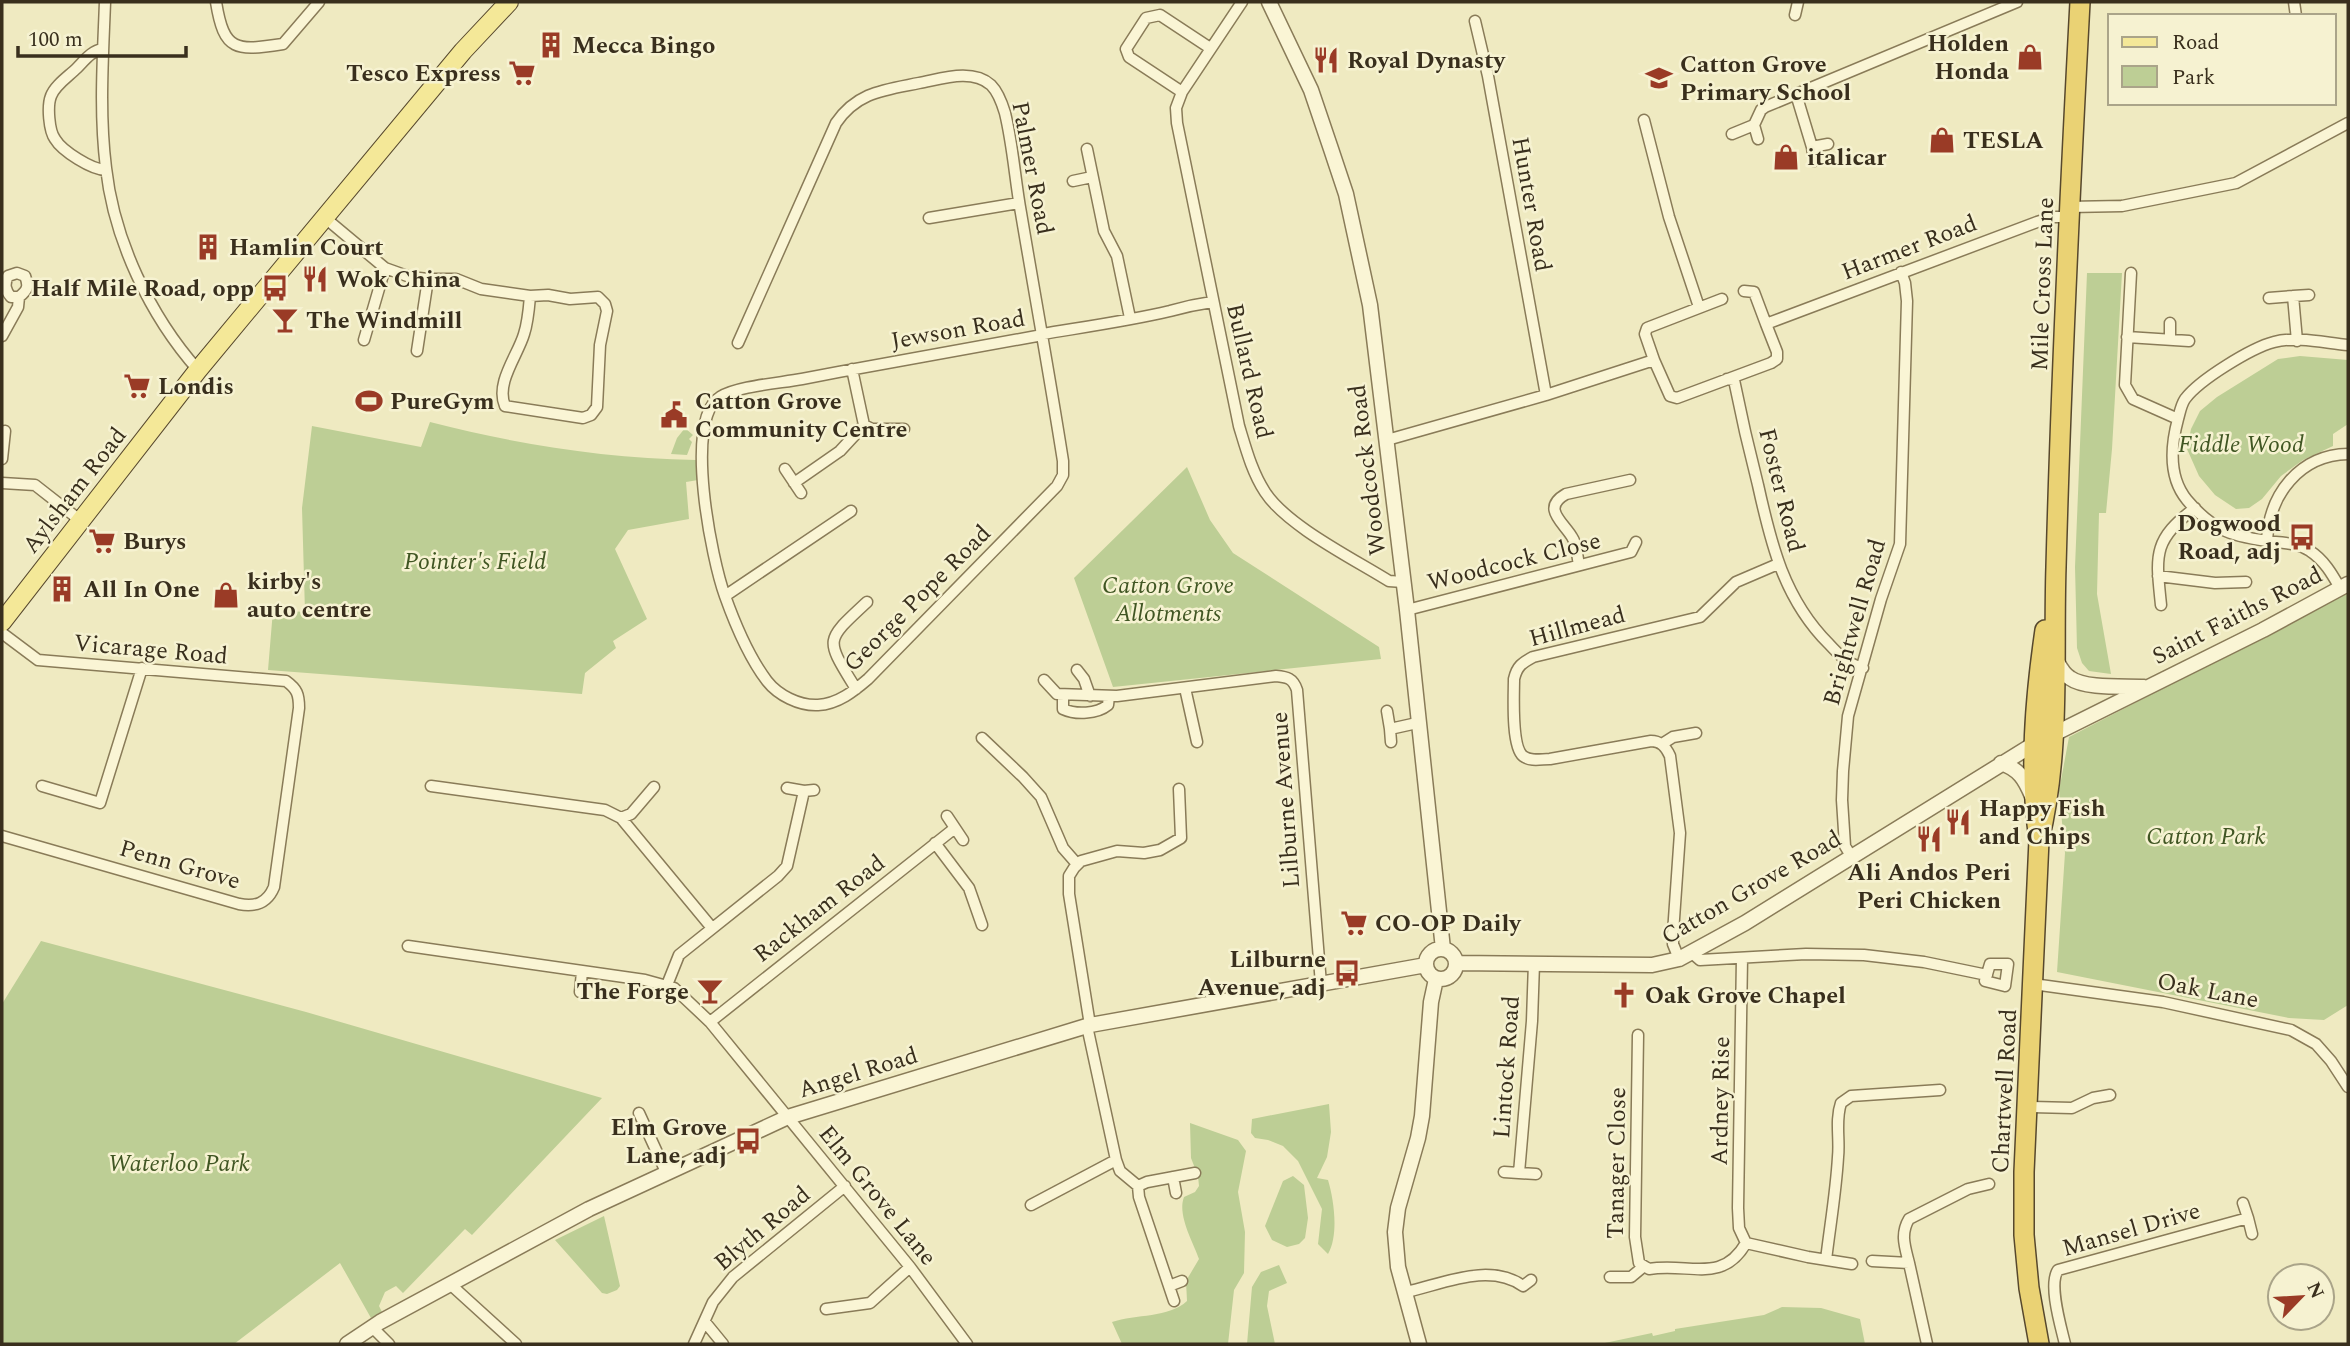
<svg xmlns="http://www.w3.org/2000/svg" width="2350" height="1346" font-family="Spectral,serif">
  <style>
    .green { fill: #bdce95 }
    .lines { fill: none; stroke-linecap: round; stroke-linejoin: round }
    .minor-casing { stroke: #897b58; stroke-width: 13 }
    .tertiary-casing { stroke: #897b58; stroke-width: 17 }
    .primary-casing { stroke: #57482d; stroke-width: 20 }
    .trunk-casing { stroke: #57482d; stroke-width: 22 }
    .minor { stroke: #faf5d5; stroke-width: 10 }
    .tertiary { stroke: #faf5d5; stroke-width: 14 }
    .primary { stroke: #f4e898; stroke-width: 18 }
    .trunk { stroke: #ead274; stroke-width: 19 }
    .labels { text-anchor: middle; stroke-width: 5; stroke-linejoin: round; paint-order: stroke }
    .poi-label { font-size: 24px; font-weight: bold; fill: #392f1d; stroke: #f6f2d1; text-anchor: start }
    .street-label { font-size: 24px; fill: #392f1d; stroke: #f6f2d1 }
    .park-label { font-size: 24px; font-style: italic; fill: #405623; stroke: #f6f2d1 }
  </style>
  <rect width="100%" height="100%" fill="#efeac1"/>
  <path class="green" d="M2087 273H2122L2112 449 2106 513H2099L2097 594 2111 674 2089 671 2082 663 2077 648 2075 567Z
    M2300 356 2348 360V424L2333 434V446L2303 460 2281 476 2262 499 2249 508 2236 509 2215 495 2199 476 2187 449 2191 429 2200 411 2217 397 2278 359Z
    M430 422C520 445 604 458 696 460L698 480 686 482 689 519 628 530 615 549 647 619 613 641 616 648 585 673 582 694 268 670 273 610 305 612 302 508 312 426 421 447Z
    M685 428 693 435 689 439 692 442 687 455 671 454 677 438Z
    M1187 467 1210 520 1233 553 1379 647 1381 659 1113 687 1074 578Z
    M2348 593V1005L2324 1020 2289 1018 2057 972 2065 853 2059 791 2069 737Z
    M41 941 306 1012 602 1098 472 1235 465 1229 403 1293 396 1286 385 1292 379 1306 382 1312 371 1318 340 1263 234 1344H2V1004Z
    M1329 1104 1331 1132 1327 1157 1317 1178 1328 1180C1334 1200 1339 1235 1328 1254L1318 1244 1322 1209 1298 1161 1283 1146 1268 1140 1255 1138 1251 1133 1252 1119Z
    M1190 1123 1238 1140 1246 1151 1238 1192 1245 1232 1244 1273 1234 1290 1228 1344H1122L1112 1322C1136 1314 1169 1318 1187 1301L1186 1281 1199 1259C1193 1242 1177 1215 1184 1197L1195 1192 1199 1186 1198 1176 1191 1158Z
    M1293 1176 1304 1185 1308 1218 1305 1238 1299 1244 1287 1247 1272 1240 1265 1226 1283 1181Z
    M604 1216 620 1286 617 1290 607 1294 602 1293 555 1240Z
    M1279 1265 1287 1283 1269 1291 1267 1306 1275 1344H1247L1252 1287 1261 1272Z
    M1782 1307 1821 1308 1860 1319 1865 1344H1600L1652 1333 1653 1336 1675 1331V1329L1764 1315Z"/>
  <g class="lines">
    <g class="minor-casing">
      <path id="minor" d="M105 2C103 57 99 113 106 168 114 240 150 316 198 370
        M216 2C224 52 236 51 283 44L319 2
        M1242 2 1182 92 1176 108 1177 123 1239 426C1246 449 1252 472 1265 492 1287 526 1354 559 1389 581L1403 582
        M2294 2 2296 16
        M1795 15 1798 2
        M1475 21 1488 76 1546 395
        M103 49C91 51 85 60 77 68 69 76 55 85 51 96 47 106 49 131 55 139 62 151 92 170 106 170
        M1182 92 1129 57 1126 49 1146 18 1160 15 1210 48
        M1796 94 1812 147 1828 144
        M1644 120 1669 217 1699 307
        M1754 125 1758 139
        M1732 134 1754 125 1761 110 1765 107 2017 2
        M1812 147 1814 161
        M1087 149 1104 231 1117 256 1130 318
        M1073 181 1092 177
        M2069 207 2122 206 2236 183 2348 123
        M324 217 385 268 364 340
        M929 218 1019 203
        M385 268 410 277 428 279
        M2131 273 2125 385 2133 399 2178 419
        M1744 291 1754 292 1766 324
        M2269 298 2293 296
        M2 336 18 307 19 297C28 290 29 286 25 276L17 273 8 276C4 284 5 290 11 297H19
        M2127 337 2189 341
        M2170 339V323
        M2297 341 2293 296 2309 295
        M738 343 836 123C857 92 884 90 919 83 941 79 972 68 991 85 998 92 1002 103 1005 113 1013 146 1015 180 1021 213 1035 296 1050 378 1063 461V475L1057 486 868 679C854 691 838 704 818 705 799 706 778 695 767 681 748 656 735 624 725 596 712 561 683 419 720 397 737 386 781 383 802 379 880 364 958 350 1037 336L1042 334C1084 327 1128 321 1170 311 1184 307 1198 304 1212 302
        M417 351 428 279H456L481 289 530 296 548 295 570 299 598 297 605 304 607 311 600 345 597 407 591 415 583 418 505 406C495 383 518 355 524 334 528 322 529 308 530 296
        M1654 360 1645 334 1647 328 1722 299
        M852 369 864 425 872 429H904
        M1727 379 1734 380C1741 415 1749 450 1758 485 1771 544 1784 599 1829 644 1839 655 1848 664 1863 668
        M1387 440 1546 395 1654 360 1670 396 1677 398 1771 363 1777 359V352L1766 324 2037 222 2053 217H2068
        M2 459 5 431
        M785 469 801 493
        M2 483 35 485 81 521
        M794 483 840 451 864 425
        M2267 541C2269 495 2299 455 2348 454
        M1579 565C1577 556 1577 544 1572 537 1563 522 1541 508 1566 494L1630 480
        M2158 576 2215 583 2246 582
        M2340 588C2332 574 2324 560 2310 551 2300 544 2287 543 2275 542 2234 537 2214 532 2187 500 2168 477 2171 445 2178 419 2180 412 2181 405 2185 399 2199 380 2251 348 2274 342 2297 336 2325 343 2348 345
        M725 596 851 511
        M2161 605C2156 556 2152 540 2195 508
        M1407 610 1631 552 1636 542
        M2 633 38 660 286 681C297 689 299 694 299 708L274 887C267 904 255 907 239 904L2 836
        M1077 670 1084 679 1090 696
        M1044 680 1057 694 1117 696 1276 676C1287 677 1293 678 1297 690L1321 984
        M1185 688 1197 742
        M856 689C825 638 824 642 867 602
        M1063 695V709C1076 715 1097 714 1108 705L1109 696
        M1387 711 1390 729
        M982 738 1023 777 1041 797 1063 848 1077 864
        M1391 742 1390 729 1417 723
        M1662 744 1673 737 1696 733
        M42 786 100 803 142 668
        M431 786 605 810 621 818 712 928
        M787 788 804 791
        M621 818 631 814 654 787
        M955 828 963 840
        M935 843 969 888 982 925
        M1851 856 1845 846 1842 800 1843 771 1848 716 1881 599 1900 544 1907 301 1905 283 1901 272
        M408 946 645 980 674 988 710 1022 910 1267 967 1344
        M1692 953 1700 960 1806 954 1864 955 1924 962 1987 975
        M1742 958 1738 1208 1739 1228 1746 1243
        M1679 959 1673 944V933L1680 833 1670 756C1666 747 1661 741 1651 741L1550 759C1541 759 1531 762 1523 756 1511 746 1514 694 1514 679 1517 666 1522 663 1533 657L1700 617 1736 582 1778 564
        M1534 963 1532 1021 1519 1173 1536 1174
        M1990 964H2008L2005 986 1985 981Z
        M2033 984 2163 1002 2291 1030 2316 1044 2331 1061 2348 1087
        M667 985 679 955 778 876 787 866 804 791 814 790
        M580 992 582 972
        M710 1022 955 828 947 816
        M1090 1025 1069 894V876L1074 868 1081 861 1117 851 1144 853 1160 850 1181 838 1179 789
        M1087 1026 1116 1160 1120 1171 1138 1186
        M1638 1035 1635 1237 1639 1263 1649 1269C1688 1262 1722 1285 1746 1243
        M2027 1107 2072 1108 2093 1098 2110 1095
        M639 1113 666 1172
        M1504 1172 1519 1173
        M1173 1177 1176 1193
        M2243 1203 2248 1218
        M1031 1205 1116 1160
        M1746 1243 1808 1257 1852 1264
        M1826 1260C1830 1226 1836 1192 1838 1157 1840 1140 1835 1120 1841 1103L1851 1096 1940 1090
        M1872 1261 1909 1263 1927 1344
        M1909 1263C1905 1247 1900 1234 1909 1219L1968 1189 1989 1184
        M1610 1277H1631L1643 1267
        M450 1284 516 1344
        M1169 1286 1182 1281
        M1406 1292C1443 1284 1489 1262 1523 1286L1531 1280
        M1174 1301 1139 1197 1138 1186 1147 1182 1195 1173
        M826 1309 870 1303 910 1267
        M705 1322 723 1344
        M372 1327 389 1344
        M694 1344 713 1302 733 1277 845 1186
        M2065 1344C2061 1327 2048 1284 2058 1270L2248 1218 2252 1234"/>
    </g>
    <g class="tertiary-casing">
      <path id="tertiary" d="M1269 2 1311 90 1331 149 1346 194 1370 305 1407 610 1443 949
        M2056 660C2060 667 2063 674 2070 678 2085 689 2124 686 2144 687
        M2001 763C2019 769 2025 779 2032 796
        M1426 964a15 15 0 1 1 30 0a15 15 0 1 1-30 0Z
        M1456 963 1652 965 1679 959 1745 923 2034 744 2263 630 2348 584
        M347 1344 380 1322 589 1209 788 1117 1090 1025 1426 965
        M1419 1344 1398 1267 1395 1232 1398 1208 1418 1138 1422 1116 1431 1002 1436 979"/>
    </g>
    <g class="primary-casing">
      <path id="primary" d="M2 622 198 370 463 51 509 2"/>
    </g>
    <g class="trunk-casing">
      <path id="trunk" d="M2039 840C2061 750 2053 658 2056 567 2061 378 2070 190 2080 2
        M2039 1344 2029 1288 2024 1235V1172L2039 840C2029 771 2035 699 2045 630"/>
    </g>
    <use href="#minor" class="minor"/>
    <use href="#tertiary" class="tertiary"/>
    <use href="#primary" class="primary"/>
    <use href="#trunk" class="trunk"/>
  </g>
  <defs>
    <g id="building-bare" transform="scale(2.1)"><path d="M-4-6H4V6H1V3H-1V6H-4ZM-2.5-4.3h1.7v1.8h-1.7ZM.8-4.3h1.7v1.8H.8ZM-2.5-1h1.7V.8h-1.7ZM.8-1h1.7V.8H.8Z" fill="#9a3b26" stroke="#f6f2d1" stroke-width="2.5" paint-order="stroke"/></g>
    <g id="shop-bare" transform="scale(2.1)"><path d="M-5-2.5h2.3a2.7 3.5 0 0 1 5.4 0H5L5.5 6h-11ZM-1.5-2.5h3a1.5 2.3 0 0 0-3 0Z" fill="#9a3b26" stroke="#f6f2d1" stroke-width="2.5" paint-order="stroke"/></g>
    <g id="restaurant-bare" transform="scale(2.1)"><path d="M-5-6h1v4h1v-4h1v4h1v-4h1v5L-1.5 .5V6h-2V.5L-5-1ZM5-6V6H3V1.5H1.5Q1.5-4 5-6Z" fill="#9a3b26" stroke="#f6f2d1" stroke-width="2.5" paint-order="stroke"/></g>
    <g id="supermarket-bare" transform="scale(2.1)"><path d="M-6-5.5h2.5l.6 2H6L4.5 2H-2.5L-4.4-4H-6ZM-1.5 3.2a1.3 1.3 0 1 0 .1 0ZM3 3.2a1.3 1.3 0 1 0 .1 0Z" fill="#9a3b26" stroke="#f6f2d1" stroke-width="2.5" paint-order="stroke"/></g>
    <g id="school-bare" transform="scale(2.1)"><path d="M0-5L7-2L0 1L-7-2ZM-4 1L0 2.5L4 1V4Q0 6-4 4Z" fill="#9a3b26" stroke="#f6f2d1" stroke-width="2.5" paint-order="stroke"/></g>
    <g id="bus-bare" transform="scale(2.1)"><path d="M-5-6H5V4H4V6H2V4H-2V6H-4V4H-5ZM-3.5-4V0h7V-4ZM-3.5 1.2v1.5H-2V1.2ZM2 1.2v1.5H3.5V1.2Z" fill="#9a3b26" stroke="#f6f2d1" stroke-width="2.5" paint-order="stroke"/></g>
    <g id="bar-bare" transform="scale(2.1)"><path d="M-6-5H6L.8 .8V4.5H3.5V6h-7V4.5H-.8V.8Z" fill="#9a3b26" stroke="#f6f2d1" stroke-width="2.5" paint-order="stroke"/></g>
    <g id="stadium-bare" transform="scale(2.1)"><path d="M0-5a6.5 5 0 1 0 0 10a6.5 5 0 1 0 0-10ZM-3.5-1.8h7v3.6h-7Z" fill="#9a3b26" stroke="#f6f2d1" stroke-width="2.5" paint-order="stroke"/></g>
    <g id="civic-bare" transform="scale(2.1)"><path d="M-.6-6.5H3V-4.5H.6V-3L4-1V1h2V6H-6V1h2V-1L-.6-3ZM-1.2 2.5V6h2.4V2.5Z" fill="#9a3b26" stroke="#f6f2d1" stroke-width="2.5" paint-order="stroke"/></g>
    <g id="church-bare" transform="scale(2.1)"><path d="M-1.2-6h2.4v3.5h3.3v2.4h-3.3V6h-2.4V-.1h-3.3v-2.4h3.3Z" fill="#9a3b26" stroke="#f6f2d1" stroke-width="2.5" paint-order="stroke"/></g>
  </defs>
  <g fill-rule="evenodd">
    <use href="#building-bare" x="551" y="45"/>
    <use href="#shop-bare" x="2030" y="57"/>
    <use href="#restaurant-bare" x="1326" y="60"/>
    <use href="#supermarket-bare" x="522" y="73"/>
    <use href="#school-bare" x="1659" y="78"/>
    <use href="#shop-bare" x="1942" y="140"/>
    <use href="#shop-bare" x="1786" y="157"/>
    <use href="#building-bare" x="208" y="247"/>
    <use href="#restaurant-bare" x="315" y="279"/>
    <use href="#bus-bare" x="275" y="288"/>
    <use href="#bar-bare" x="285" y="320"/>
    <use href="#supermarket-bare" x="137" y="386"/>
    <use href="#stadium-bare" x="369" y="401"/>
    <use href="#civic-bare" x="674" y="415"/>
    <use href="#bus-bare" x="2302" y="537"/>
    <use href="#supermarket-bare" x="102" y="541"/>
    <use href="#building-bare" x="62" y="589"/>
    <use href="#shop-bare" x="226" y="595"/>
    <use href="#restaurant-bare" x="1958" y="822"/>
    <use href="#restaurant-bare" x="1929" y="839"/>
    <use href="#supermarket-bare" x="1354" y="923"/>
    <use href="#bus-bare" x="1347" y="973"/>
    <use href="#bar-bare" x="710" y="991"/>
    <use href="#church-bare" x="1624" y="995"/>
    <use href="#bus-bare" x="748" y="1141"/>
  </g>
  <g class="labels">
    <g class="poi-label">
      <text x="2009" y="51" text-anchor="end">Holden<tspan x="2009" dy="28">Honda</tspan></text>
      <text x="572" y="53">Mecca Bingo</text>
      <text x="1347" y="68">Royal Dynasty</text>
      <text x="1680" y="72">Catton Grove<tspan x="1680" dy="28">Primary School</tspan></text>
      <text x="501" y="81" text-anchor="end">Tesco Express</text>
      <text x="1963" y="148">TESLA</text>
      <text x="1807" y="165">italicar</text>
      <text x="229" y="255">Hamlin Court</text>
      <text x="336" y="287">Wok China</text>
      <text x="254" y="296" text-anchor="end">Half Mile Road, opp</text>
      <text x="306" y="328">The Windmill</text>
      <text x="158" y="394">Londis</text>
      <text x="390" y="409">PureGym</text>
      <text x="695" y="409">Catton Grove<tspan x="695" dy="28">Community Centre</tspan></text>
      <text x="2281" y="531" text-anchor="end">Dogwood<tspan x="2281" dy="28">Road, adj</tspan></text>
      <text x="123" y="549">Burys</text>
      <text x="247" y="589">kirby's<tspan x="247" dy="28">auto centre</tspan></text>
      <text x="83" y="597">All In One</text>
      <text x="1979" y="816">Happy Fish<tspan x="1979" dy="28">and Chips</tspan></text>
      <text x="1929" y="880" text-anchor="middle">Ali Andos Peri<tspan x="1929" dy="28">Peri Chicken</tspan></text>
      <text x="1375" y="931">CO-OP Daily</text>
      <text x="1326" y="967" text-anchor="end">Lilburne<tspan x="1326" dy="28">Avenue, adj</tspan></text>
      <text x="689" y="999" text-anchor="end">The Forge</text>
      <text x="1645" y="1003">Oak Grove Chapel</text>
      <text x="727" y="1135" text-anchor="end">Elm Grove<tspan x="727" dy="28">Lane, adj</tspan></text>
    </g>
    <g class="street-label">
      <text transform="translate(1033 168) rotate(79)" y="8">Palmer Road</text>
      <text transform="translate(1532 204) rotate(80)" y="8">Hunter Road</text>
      <text transform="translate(1909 247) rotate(-21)" y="8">Harmer Road</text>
      <text transform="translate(2042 284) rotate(-88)" y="8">Mile Cross Lane</text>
      <text transform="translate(958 329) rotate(-10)" y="8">Jewson Road</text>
      <text transform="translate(1250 371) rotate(77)" y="8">Bullard Road</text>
      <text transform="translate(1367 470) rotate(-97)" y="8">Woodcock Road</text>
      <text transform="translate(74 490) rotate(-52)" y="8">Aylsham Road</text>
      <text transform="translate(1782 490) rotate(76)" y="8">Foster Road</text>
      <text transform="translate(1514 561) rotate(-14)" y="8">Woodcock Close</text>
      <text transform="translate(917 598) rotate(-45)" y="8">George Pope Road</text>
      <text transform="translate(2237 615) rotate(-27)" y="8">Saint Faiths Road</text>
      <text transform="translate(1854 622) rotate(-74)" y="8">Brightwell Road</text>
      <text transform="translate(1577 626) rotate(-15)" y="8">Hillmead</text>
      <text transform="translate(151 649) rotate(5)" y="8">Vicarage Road</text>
      <text transform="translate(1285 800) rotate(-94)" y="8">Lilburne Avenue</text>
      <text transform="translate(180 864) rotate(16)" y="8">Penn Grove</text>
      <text transform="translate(1751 887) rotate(-30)" y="8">Catton Grove Road</text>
      <text transform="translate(819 908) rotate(-38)" y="8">Rackham Road</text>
      <text transform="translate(2208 990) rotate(11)" y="8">Oak Lane</text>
      <text transform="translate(1506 1067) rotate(-86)" y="8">Lintock Road</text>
      <text transform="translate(858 1072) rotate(-17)" y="8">Angel Road</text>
      <text transform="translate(2004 1091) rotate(-87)" y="8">Chartwell Road</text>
      <text transform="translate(1720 1101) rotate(-89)" y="8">Ardney Rise</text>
      <text transform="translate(1616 1163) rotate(-89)" y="8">Tanager Close</text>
      <text transform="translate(878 1195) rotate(51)" y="8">Elm Grove Lane</text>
      <text transform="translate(762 1228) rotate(-40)" y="8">Blyth Road</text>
      <text transform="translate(2131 1229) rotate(-16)" y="8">Mansel Drive</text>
    </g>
    <g class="park-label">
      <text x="2241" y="452">Fiddle Wood</text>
      <text x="475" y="569">Pointer's Field</text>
      <text x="1168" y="593">Catton Grove<tspan x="1168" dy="28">Allotments</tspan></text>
      <text x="2206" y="844">Catton Park</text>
      <text x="179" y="1171">Waterloo Park</text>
    </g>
  </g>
  <rect width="2350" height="1346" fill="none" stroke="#392f1d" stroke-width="7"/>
  <rect x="2108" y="14" width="228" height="91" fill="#f6f2d1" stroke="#aaa489" stroke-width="2"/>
  <rect x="2122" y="37" width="35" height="10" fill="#f4e898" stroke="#aaa489" stroke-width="2"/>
  <text x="2172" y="49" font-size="21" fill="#392f1d">Road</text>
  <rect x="2122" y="66" width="35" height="21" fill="#bdce95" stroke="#aaa489" stroke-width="2"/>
  <text x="2172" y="84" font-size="21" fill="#392f1d">Park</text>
  <g transform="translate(2301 1297) rotate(65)"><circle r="33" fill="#f6f2d1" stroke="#aaa489" stroke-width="2"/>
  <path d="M0-5L12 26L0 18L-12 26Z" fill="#9a3b26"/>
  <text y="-10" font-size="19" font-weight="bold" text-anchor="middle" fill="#392f1d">N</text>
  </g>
  <path d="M18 46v10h168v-10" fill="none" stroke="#392f1d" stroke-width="3.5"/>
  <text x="28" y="46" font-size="21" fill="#392f1d" stroke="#f6f2d1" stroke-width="5" paint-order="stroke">100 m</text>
</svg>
